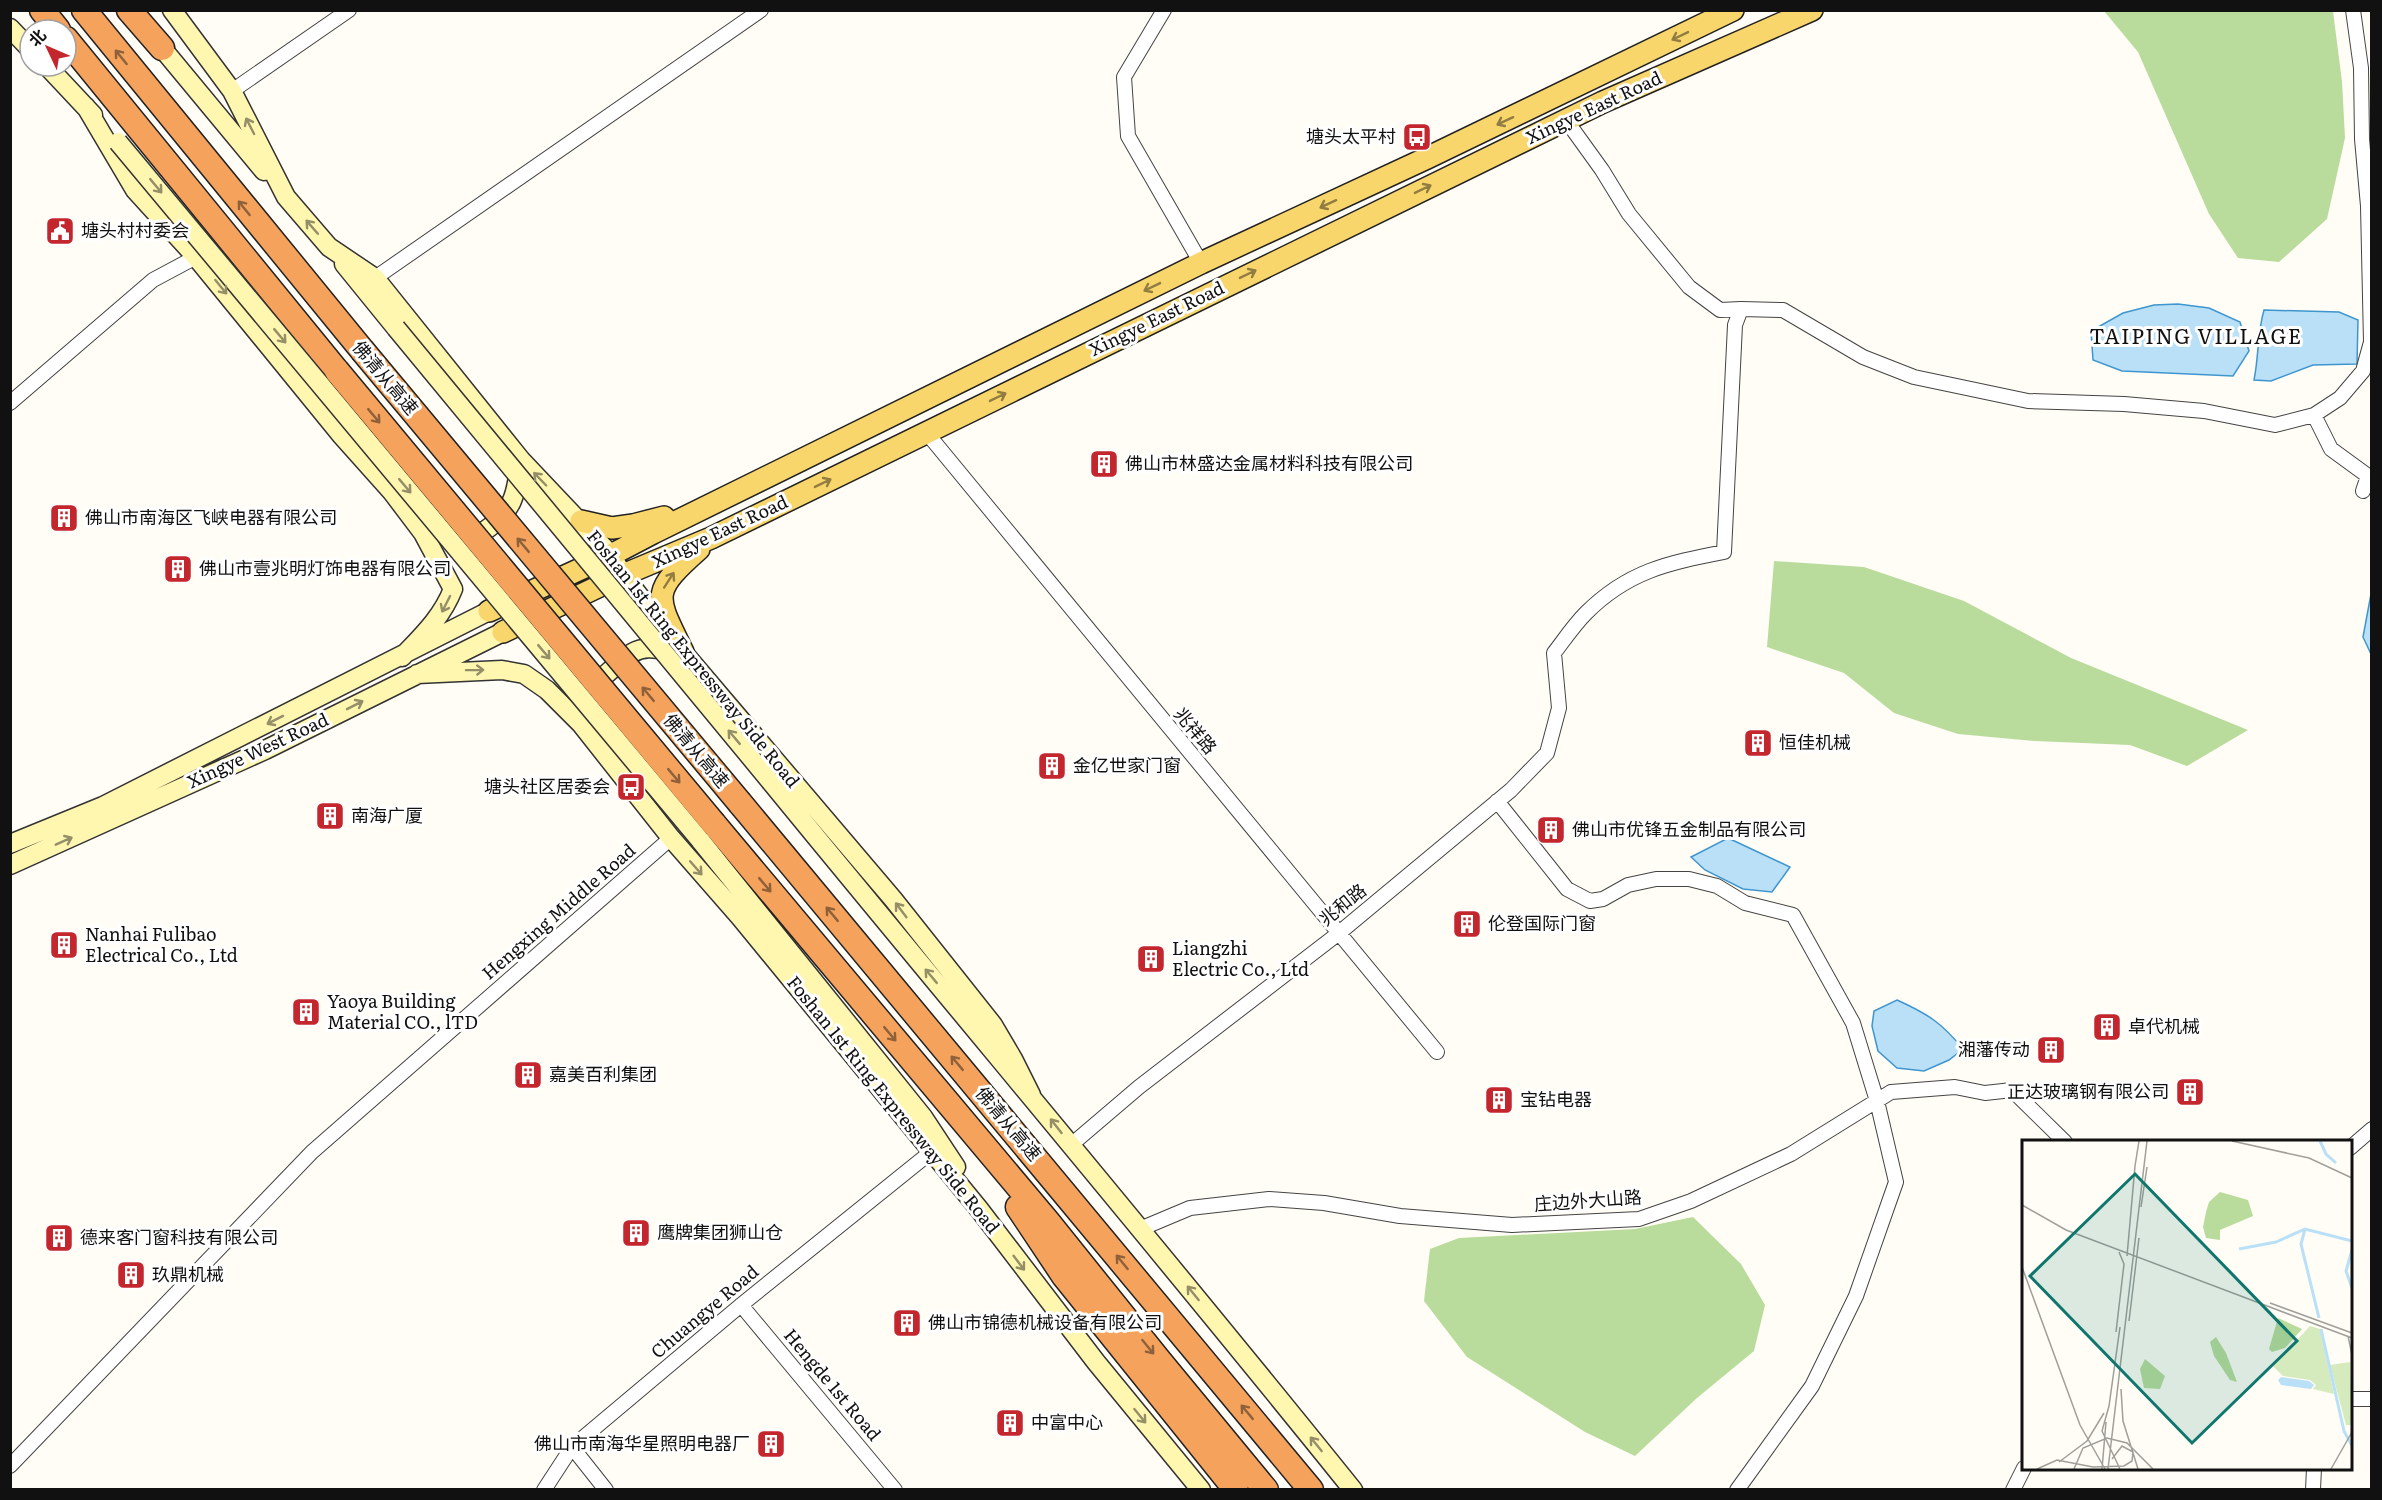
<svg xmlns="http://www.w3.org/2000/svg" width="2382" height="1500" font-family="Literata,'Noto Sans SC',serif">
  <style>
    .forest { fill: #b9dc9c }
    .water { fill: #b9e0f7; stroke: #3f96cf; stroke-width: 1.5 }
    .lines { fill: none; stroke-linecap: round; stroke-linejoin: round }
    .minor-casing { stroke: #444; stroke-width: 16 }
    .secondary-casing { stroke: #333; stroke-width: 21 }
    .primary-casing { stroke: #222; stroke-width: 24 }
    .motorway-casing { stroke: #222; stroke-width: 27 }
    .minor { stroke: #fff; stroke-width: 14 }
    .secondary { stroke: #fff6b0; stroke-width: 18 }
    .primary { stroke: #f9d66b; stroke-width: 21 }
    .motorway { stroke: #f5a25d; stroke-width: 24 }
    .secondary-bridge-casing { stroke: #333; stroke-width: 21; stroke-linecap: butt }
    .motorway-bridge-casing { stroke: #222; stroke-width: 27; stroke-linecap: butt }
    .secondary-bridge { stroke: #fff6b0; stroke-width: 18 }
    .motorway-bridge { stroke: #f5a25d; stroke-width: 24 }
    .oneway { stroke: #917d42 }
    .oneway2 { stroke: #8e613b }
    .oneway3 { stroke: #948f68 }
    .labels { text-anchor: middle; stroke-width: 6; stroke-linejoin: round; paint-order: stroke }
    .street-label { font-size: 18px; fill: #111; stroke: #fff }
    .poi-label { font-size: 18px; fill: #111; stroke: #fff; text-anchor: start }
    .quarter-label { font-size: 21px; letter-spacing: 1.5px; fill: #111; stroke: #fff }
    .inset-river { fill: none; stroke: #b9e0f7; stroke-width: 3 }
    .inset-road { fill: none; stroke: #a09f9a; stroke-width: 1.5 }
    .view { fill: #0f766e; fill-opacity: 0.15; stroke: #0f766e; stroke-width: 3 }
    .inset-edge { fill: none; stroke: #111; stroke-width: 3 }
  </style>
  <rect width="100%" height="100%" fill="#fffdf5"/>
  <path class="forest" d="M2104 11H2333L2342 82 2345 138 2327 219 2279 262 2238 258 2209 214 2138 52Z
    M1774 561 1864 567 1964 601 2071 658 2248 730 2187 766 2130 745 2035 741 1958 734 1894 713 1844 673 1767 647Z
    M1693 1217 1741 1264 1765 1305 1754 1351 1697 1398 1635 1456 1585 1432 1467 1357 1424 1301 1430 1249 1459 1238 1635 1229Z"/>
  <path class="water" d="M2178 304 2209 308 2240 322 2249 351 2233 376 2122 371 2093 360 2091 331 2123 313 2154 305Z
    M2264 310 2339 312 2358 320 2357 364 2313 365 2271 381 2254 380C2259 356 2257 334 2264 310Z
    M2371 594 2372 654H2371L2363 637Z
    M1728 838 1790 867 1772 892 1743 889 1705 870 1691 857Z
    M1897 1000C1928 1014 1942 1023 1963 1049L1949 1060 1924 1071 1897 1068 1878 1051 1872 1026 1874 1011Z"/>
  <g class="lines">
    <g class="minor-casing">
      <path id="minor" d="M1164 10 1124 77 1128 136 1201 263
        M232 91 349 10
        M1566 120 1602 170 1629 214 1689 287 1720 310 1741 309 1783 310 1863 357 1914 377 2028 401 2124 404 2204 411 2275 425 2314 415 2340 398 2363 371 2371 342 2368 206 2362 139 2361 68 2353 10
        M375 278 761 10
        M10 403 153 280 196 257
        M2314 415 2331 449 2368 476 2363 491
        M926 432 1437 1052
        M1497 801 1567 889 1590 901 1603 899 1628 885 1656 879H1689L1717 886 1745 903 1793 915 1853 1023 1877 1101 1896 1182 1856 1296 1812 1386 1737 1490
        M1071 1145 1139 1087 1339 933 1511 790 1547 753 1559 708 1554 653C1564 640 1574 625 1586 613 1628 571 1668 563 1724 552L1735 325 1741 309
        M2350 1148 2372 1129
        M1140 1229 1190 1208 1269 1199 1324 1203 1400 1216 1512 1225 1639 1219 1691 1201 1791 1154 1891 1092 1955 1087 1985 1093 2012 1090 2065 1142
        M741 1305 895 1490
        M2350 1399H2372
        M572 1447 606 1490
        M10 1466 312 1152 671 838
        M544 1490 572 1447 741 1305 931 1152
        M2013 1490 2024 1468
        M2313 1490 2314 1468"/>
    </g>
    <g class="secondary-casing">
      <path id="secondary" d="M172 10 232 91 286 197 329 247 375 278 521 460 611 555 623 575 683 652 893 899 993 1025 1013 1059 1031 1095
        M10 28 30 49
        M162 48 264 171
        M47 66 93 115
        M86 107 135 190 196 257 342 436 392 492 423 533 453 589C442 617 423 635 402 657
        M344 264 396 328
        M463 541C483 535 506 518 513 498 517 488 518 476 520 465
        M417 674 502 670 524 674 547 690 581 724 671 838 740 917 979 1209 1096 1362 1201 1490
        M582 716C586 685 609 672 632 653 645 645 658 649 672 651
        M771 782C964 1018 1161 1251 1353 1490
        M700 840 923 1117 956 1167
        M10 844 103 806 489 611
        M10 865 265 750 503 632"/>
    </g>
    <g class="primary-casing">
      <path id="primary" d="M581 521 612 528 633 525 664 517
        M489 611 611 555 653 533 1201 263 1427 158 1733 10
        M503 632 623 575 711 538 1603 102 1812 10
        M683 652C656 596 649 593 699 549"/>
    </g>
    <g class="motorway-casing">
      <path id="motorway" d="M42 10 58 30
        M84 10 362 350
        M129 10 162 48
        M66 39 337 371
        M740 803 1311 1490
        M714 824 1048 1222 1158 1359 1266 1490
        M1018 1207 1064 1276 1236 1490"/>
    </g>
    <use href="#minor" class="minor"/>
    <use href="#secondary" class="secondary"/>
    <use href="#primary" class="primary"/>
    <use href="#motorway" class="motorway"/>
    <g class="secondary-bridge-casing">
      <path id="secondary-bridge" d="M118 142 700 840
        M396 328 771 782"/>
    </g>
    <g class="motorway-bridge-casing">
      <path id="motorway-bridge" d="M362 350 740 803
        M337 371 714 824"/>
    </g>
    <use href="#secondary-bridge" class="secondary-bridge"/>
    <use href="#motorway-bridge" class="motorway-bridge"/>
  </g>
  <defs><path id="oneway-shaft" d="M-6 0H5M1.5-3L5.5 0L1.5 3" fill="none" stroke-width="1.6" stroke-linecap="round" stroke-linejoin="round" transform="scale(1.5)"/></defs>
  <g class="oneway">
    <use href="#oneway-shaft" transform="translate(1680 36) rotate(154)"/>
    <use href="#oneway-shaft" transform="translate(1505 121) rotate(155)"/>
    <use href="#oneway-shaft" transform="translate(1423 189) rotate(-26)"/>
    <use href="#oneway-shaft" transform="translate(1328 204) rotate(155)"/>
    <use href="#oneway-shaft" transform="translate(1248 274) rotate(-26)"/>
    <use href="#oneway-shaft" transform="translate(1152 287) rotate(154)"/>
    <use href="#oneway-shaft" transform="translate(998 397) rotate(-26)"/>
    <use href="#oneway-shaft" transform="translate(823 483) rotate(-26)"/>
    <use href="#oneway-shaft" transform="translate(669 580) rotate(-57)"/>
  </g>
  <g class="oneway2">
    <use href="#oneway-shaft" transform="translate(121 57) rotate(-129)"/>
    <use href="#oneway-shaft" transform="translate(244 208) rotate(-129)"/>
    <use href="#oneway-shaft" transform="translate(374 416) rotate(50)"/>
    <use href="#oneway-shaft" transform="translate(523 545) rotate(-130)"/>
    <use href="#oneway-shaft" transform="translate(648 694) rotate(-130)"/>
    <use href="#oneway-shaft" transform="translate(674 776) rotate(50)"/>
    <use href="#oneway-shaft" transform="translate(765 885) rotate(50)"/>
    <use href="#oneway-shaft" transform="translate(832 914) rotate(-130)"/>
    <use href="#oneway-shaft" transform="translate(890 1034) rotate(50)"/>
    <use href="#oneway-shaft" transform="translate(957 1063) rotate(-130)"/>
    <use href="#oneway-shaft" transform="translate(1122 1262) rotate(-129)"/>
    <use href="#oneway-shaft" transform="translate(1148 1347) rotate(51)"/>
    <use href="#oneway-shaft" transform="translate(1247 1412) rotate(-130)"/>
  </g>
  <g class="oneway3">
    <use href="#oneway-shaft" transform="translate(250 126) rotate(-117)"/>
    <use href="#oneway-shaft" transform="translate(156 186) rotate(50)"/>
    <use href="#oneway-shaft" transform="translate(312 227) rotate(-131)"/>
    <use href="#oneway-shaft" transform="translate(221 287) rotate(51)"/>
    <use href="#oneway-shaft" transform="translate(280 336) rotate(50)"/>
    <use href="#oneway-shaft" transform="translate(540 479) rotate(-134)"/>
    <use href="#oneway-shaft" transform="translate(405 486) rotate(50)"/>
    <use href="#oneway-shaft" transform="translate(446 604) rotate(117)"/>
    <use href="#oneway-shaft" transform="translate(544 652) rotate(50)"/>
    <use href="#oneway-shaft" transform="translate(475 670) rotate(-1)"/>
    <use href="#oneway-shaft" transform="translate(355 705) rotate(-27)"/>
    <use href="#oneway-shaft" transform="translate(275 720) rotate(153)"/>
    <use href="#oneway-shaft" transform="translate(734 737) rotate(-130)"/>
    <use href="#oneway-shaft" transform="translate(64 841) rotate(-24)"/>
    <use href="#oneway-shaft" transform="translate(696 868) rotate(49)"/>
    <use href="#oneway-shaft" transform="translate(901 910) rotate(-127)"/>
    <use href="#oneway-shaft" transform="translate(931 976) rotate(-130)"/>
    <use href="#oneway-shaft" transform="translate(1056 1126) rotate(-128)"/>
    <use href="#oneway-shaft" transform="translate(1019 1263) rotate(53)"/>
    <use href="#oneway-shaft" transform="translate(1193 1293) rotate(-129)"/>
    <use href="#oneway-shaft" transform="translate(1140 1416) rotate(51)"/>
    <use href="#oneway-shaft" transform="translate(1316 1444) rotate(-129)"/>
  </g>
  <defs>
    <g id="bus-square" transform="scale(1.5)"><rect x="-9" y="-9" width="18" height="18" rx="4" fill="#c4262e" stroke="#fff"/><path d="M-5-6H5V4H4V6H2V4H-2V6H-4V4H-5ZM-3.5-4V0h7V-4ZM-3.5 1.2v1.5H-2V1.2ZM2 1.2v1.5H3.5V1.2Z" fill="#fff"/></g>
    <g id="civic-square" transform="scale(1.5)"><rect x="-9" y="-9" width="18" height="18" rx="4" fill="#c4262e" stroke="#fff"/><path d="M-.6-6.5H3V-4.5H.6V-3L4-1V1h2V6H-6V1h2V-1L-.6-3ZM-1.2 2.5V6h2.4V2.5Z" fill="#fff"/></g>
    <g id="building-square" transform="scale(1.5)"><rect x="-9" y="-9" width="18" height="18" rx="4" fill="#c4262e" stroke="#fff"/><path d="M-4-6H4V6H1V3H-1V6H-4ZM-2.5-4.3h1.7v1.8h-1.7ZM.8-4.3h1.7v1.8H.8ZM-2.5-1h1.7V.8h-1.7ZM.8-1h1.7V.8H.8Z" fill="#fff"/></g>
  </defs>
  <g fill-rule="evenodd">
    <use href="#bus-square" x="1417" y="137"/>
    <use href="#civic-square" x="60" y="231"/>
    <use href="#building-square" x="1104" y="464"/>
    <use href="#building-square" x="64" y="518"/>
    <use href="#building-square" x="178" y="569"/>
    <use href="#building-square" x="1758" y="743"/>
    <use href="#building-square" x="1052" y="766"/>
    <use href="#bus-square" x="631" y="787"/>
    <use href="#building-square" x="330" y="816"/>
    <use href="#building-square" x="1551" y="830"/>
    <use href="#building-square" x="1467" y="924"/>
    <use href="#building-square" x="64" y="945"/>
    <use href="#building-square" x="1151" y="959"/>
    <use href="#building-square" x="306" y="1012"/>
    <use href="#building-square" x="2107" y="1027"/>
    <use href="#building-square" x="2051" y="1050"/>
    <use href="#building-square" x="528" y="1075"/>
    <use href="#building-square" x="2190" y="1092"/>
    <use href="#building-square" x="1499" y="1100"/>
    <use href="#building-square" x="636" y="1233"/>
    <use href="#building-square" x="59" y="1238"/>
    <use href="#building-square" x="131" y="1275"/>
    <use href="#building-square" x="907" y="1323"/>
    <use href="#building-square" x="1010" y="1423"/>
    <use href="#building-square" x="771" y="1444"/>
  </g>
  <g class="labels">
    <g class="street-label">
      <text transform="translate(1594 108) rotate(-25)" y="6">Xingye East Road</text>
      <text transform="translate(1157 319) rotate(-26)" y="6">Xingye East Road</text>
      <text transform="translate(385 378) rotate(50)" y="6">佛清从高速</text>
      <text transform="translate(720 532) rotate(-25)" y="6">Xingye East Road</text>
      <text transform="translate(693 659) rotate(51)" y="6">Foshan 1st Ring Expressway Side Road</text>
      <text transform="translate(1195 731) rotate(50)" y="6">兆祥路</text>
      <text transform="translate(258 751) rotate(-25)" y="6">Xingye West Road</text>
      <text transform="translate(696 751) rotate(50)" y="6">佛清从高速</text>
      <text transform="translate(1343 905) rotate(-39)" y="6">兆和路</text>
      <text transform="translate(559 912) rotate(-41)" y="6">Hengxing Middle Road</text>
      <text transform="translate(893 1105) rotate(51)" y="6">Foshan 1st Ring Expressway Side Road</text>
      <text transform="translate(1008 1124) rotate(50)" y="6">佛清从高速</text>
      <text transform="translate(1588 1201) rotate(-4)" y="6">庄边外大山路</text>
      <text transform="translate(705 1312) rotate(-40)" y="6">Chuangye Road</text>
      <text transform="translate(832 1385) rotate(50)" y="6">Hengde 1st Road</text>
    </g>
    <g class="poi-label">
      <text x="1396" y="143" text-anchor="end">塘头太平村</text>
      <text x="81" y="237">塘头村村委会</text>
      <text x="1125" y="470">佛山市林盛达金属材料科技有限公司</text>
      <text x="85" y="524">佛山市南海区飞峡电器有限公司</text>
      <text x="199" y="575">佛山市壹兆明灯饰电器有限公司</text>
      <text x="1779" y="749">恒佳机械</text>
      <text x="1073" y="772">金亿世家门窗</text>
      <text x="610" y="793" text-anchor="end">塘头社区居委会</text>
      <text x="351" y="822">南海广厦</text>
      <text x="1572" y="836">佛山市优锋五金制品有限公司</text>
      <text x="1488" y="930">伦登国际门窗</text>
      <text x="85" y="941">Nanhai Fulibao<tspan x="85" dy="21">Electrical Co., Ltd</tspan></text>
      <text x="1172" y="955">Liangzhi<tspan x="1172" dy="21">Electric Co., Ltd</tspan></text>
      <text x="327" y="1008">Yaoya Building<tspan x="327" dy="21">Material CO., lTD</tspan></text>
      <text x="2128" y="1033">卓代机械</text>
      <text x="2030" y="1056" text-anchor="end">湘藩传动</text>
      <text x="549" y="1081">嘉美百利集团</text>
      <text x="2169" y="1098" text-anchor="end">正达玻璃钢有限公司</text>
      <text x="1520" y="1106">宝钻电器</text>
      <text x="657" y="1239">鹰牌集团狮山仓</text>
      <text x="80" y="1244">德来客门窗科技有限公司</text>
      <text x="152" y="1281">玖鼎机械</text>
      <text x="928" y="1329">佛山市锦德机械设备有限公司</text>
      <text x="1031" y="1429">中富中心</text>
      <text x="750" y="1450" text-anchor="end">佛山市南海华星照明电器厂</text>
    </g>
    <g class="quarter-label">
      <text x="2196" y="344">TAIPING VILLAGE</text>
    </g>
  </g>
  <g transform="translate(2022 1140)">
    <rect width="330" height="330" fill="#fffdf5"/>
    <path d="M288 186 298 189 312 254 291 249 294 245 288 240 261 236 251 226ZM328 222 330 285H324L308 225Z" fill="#d5ebbd"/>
    <path d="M198 52 226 60 231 76 198 90V100L184 98 181 87 184 72 187 62ZM256 178 280 189 263 208 250 212 247 209ZM194 197 204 213 215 242 208 240 192 216 188 202ZM123 219 143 236 138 249 122 248 118 229Z" fill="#b9dc9c"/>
    <path d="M259 237 287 241 292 245 289 249 259 245 256 240Z" fill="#b9e0f7"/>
    <path class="inset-river" d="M298 1 304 14 314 23M283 89 279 104 297 178M217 109 254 102 283 89 330 101M330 110 324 131 330 148M299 189 322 291 330 306"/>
    <path class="inset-road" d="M210 1 287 18 330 38M113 26 117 1M0 65 44 90 330 198M119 67 125 27M105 116 113 26M0 127 58 285 83 329M248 163 330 193M107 181 117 98M98 187 87 266 80 291 98 329M94 192 102 124 97 112M326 196 330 215M99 249 101 281 116 329M37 322 65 301 82 273M15 329 35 320 71 327 102 326 110 321 111 312 100 306 90 319M52 329 61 308 85 298 105 303 131 329M80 329 84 282M86 329 125 1M309 329 330 292"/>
    <path class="view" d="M113 34 275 201 170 303 8 136Z"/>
    <rect width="330" height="330" class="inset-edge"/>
  </g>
  <rect width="2382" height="1500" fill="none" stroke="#111111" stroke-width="24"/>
  <g transform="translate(48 48) rotate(314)"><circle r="28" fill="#ffffff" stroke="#a0a0a0" stroke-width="1.5"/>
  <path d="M0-4.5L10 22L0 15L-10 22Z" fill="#c4262e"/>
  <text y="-9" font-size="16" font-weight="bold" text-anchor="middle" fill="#111111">北</text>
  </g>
</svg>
